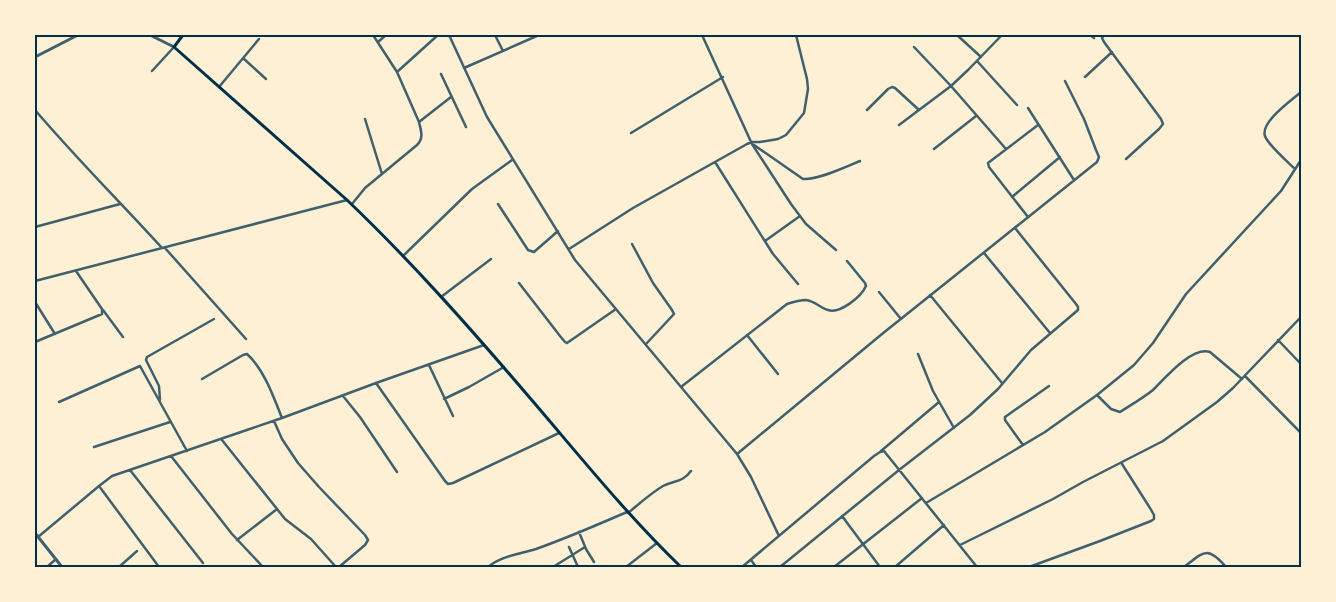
<svg xmlns="http://www.w3.org/2000/svg" width="1336" height="602" font-family="Rubik,sans-serif">
  <style>
    .lines { fill: none; stroke-linecap: round; stroke-linejoin: round }
    .minor { stroke: #3f606c; stroke-width: 2.5 }
    .tertiary { stroke: #3f606c; stroke-width: 3 }
    .secondary { stroke: #003049; stroke-width: 3 }
    .neatline { fill: none; stroke: #003049; stroke-width: 2 }
  </style>
  <rect width="100%" height="100%" fill="#fdf0d5"/>
  <g class="lines">
    <path class="minor" d="M449 35 487 117 575 260 737 454 751 477 779 536
      M495 35 503 51
      M702 35 752 144 791 204 806 224 836 250
      M957 35 981 57
      M1090 35 1094 38
      M1104 35 1102 38 1104 42 1161 119 1163 124 1159 129 1126 159
      M378 42 386 35
      M914 47 951 86 1006 149
      M243 58 266 79
      M977 61 1017 105
      M464 68 539 35
      M152 71 174 47
      M397 72 438 35
      M441 74 466 127
      M1085 77 1112 52
      M219 87 259 39
      M1028 108 1074 180
      M35 110C76 158 120 202 162 248
      M867 110 888 89 892 87 895 88 919 110
      M365 119 382 174
      M419 122 451 97
      M899 125 951 86 968 70 1002 35
      M631 133 723 77
      M754 145 803 179C818 180 846 167 860 161
      M934 149 976 116
      M715 162 773 254 798 284
      M1295 169C1288 162 1268 145 1265 136 1260 122 1292 100 1301 92
      M1012 197 1060 157
      M352 204 365 188 417 145C424 138 421 131 419 122L397 72 373 35
      M498 204 528 250 534 252 558 231
      M1028 217 989 167 988 163 1038 125
      M35 227 120 204
      M765 241 800 216
      M632 244 653 283 672 310 674 314 646 344
      M165 248 246 339
      M569 249 633 208 747 144 752 142H760L778 139 786 135 804 113 808 89 807 79 796 35
      M984 253 1050 333
      M403 256 472 189 512 160
      M35 281 347 200
      M519 283 560 336 565 342 567 343 616 309
      M879 292 901 319
      M930 295 1002 383
      M441 297 491 259
      M35 302 55 334
      M103 310 123 337
      M747 335 778 374
      M1278 340 1301 364
      M35 342 102 314V309L76 271
      M918 354 933 391 954 428
      M429 365 453 416
      M1245 376 1301 433
      M202 379 243 355 247 354C264 369 274 398 282 418
      M376 383 445 481 448 484 453 483 559 433
      M681 387 787 304C793 302 800 300 806 300 815 301 820 308 828 310 840 314 861 297 866 286L865 283 847 261
      M1097 395 1111 409 1120 412C1131 405 1143 398 1153 390 1165 378 1192 346 1210 352L1242 379
      M343 396 360 417 397 472
      M444 399 469 387 504 367
      M160 400 159 386 146 360 147 357 214 319
      M59 402 140 366 187 451
      M274 421 282 439 298 463 319 487 365 535 368 540 365 545 339 567
      M222 440 285 519 311 539 336 567
      M1023 445 1005 420V417L1049 386
      M94 447 170 422
      M881 451 939 402
      M737 454 882 334 1097 162 1099 157 1096 150 1084 119 1065 81
      M171 456 232 534 263 567
      M130 470 203 563
      M99 486 159 567
      M926 503 1045 432 1097 395 1134 365 1153 343 1186 294 1281 191 1301 160
      M628 513C639 504 651 493 663 486 674 480 682 483 691 471
      M842 516 880 567
      M579 532 586 549 594 562
      M38 537 99 486 112 476 282 418 376 383 484 345
      M237 540 277 509
      M960 545 1053 499 1083 482 1163 441 1217 402 1233 388 1301 317
      M569 547 578 567
      M751 560 756 567
      M47 567 56 559
      M119 567 137 551
      M488 567C501 556 520 554 536 549 567 538 597 525 627 512
      M553 567 585 547
      M626 567 657 543
      M742 567 874 456 880 452 884 451 977 567
      M780 567 899 470 970 415 998 389 1031 350 1078 310V307L1076 304 1015 228
      M834 567 922 498
      M895 567 944 525
      M1029 567 1100 541 1151 521 1154 519V515L1150 508 1122 464
      M1184 567C1204 552 1207 545 1226 567"/>
    <path class="tertiary" d="M150 35 174 47
      M35 57 78 35
      M35 533 62 567"/>
    <path class="secondary" d="M183 35 174 47 347 200C412 262 471 329 530 398 579 455 626 514 681 567"/>
  </g>
  <rect width="1336" height="602" fill="none" stroke="#fdf0d5" stroke-width="72"/>
  <rect x="36" y="36" width="1264" height="530" class="neatline"/>
</svg>
